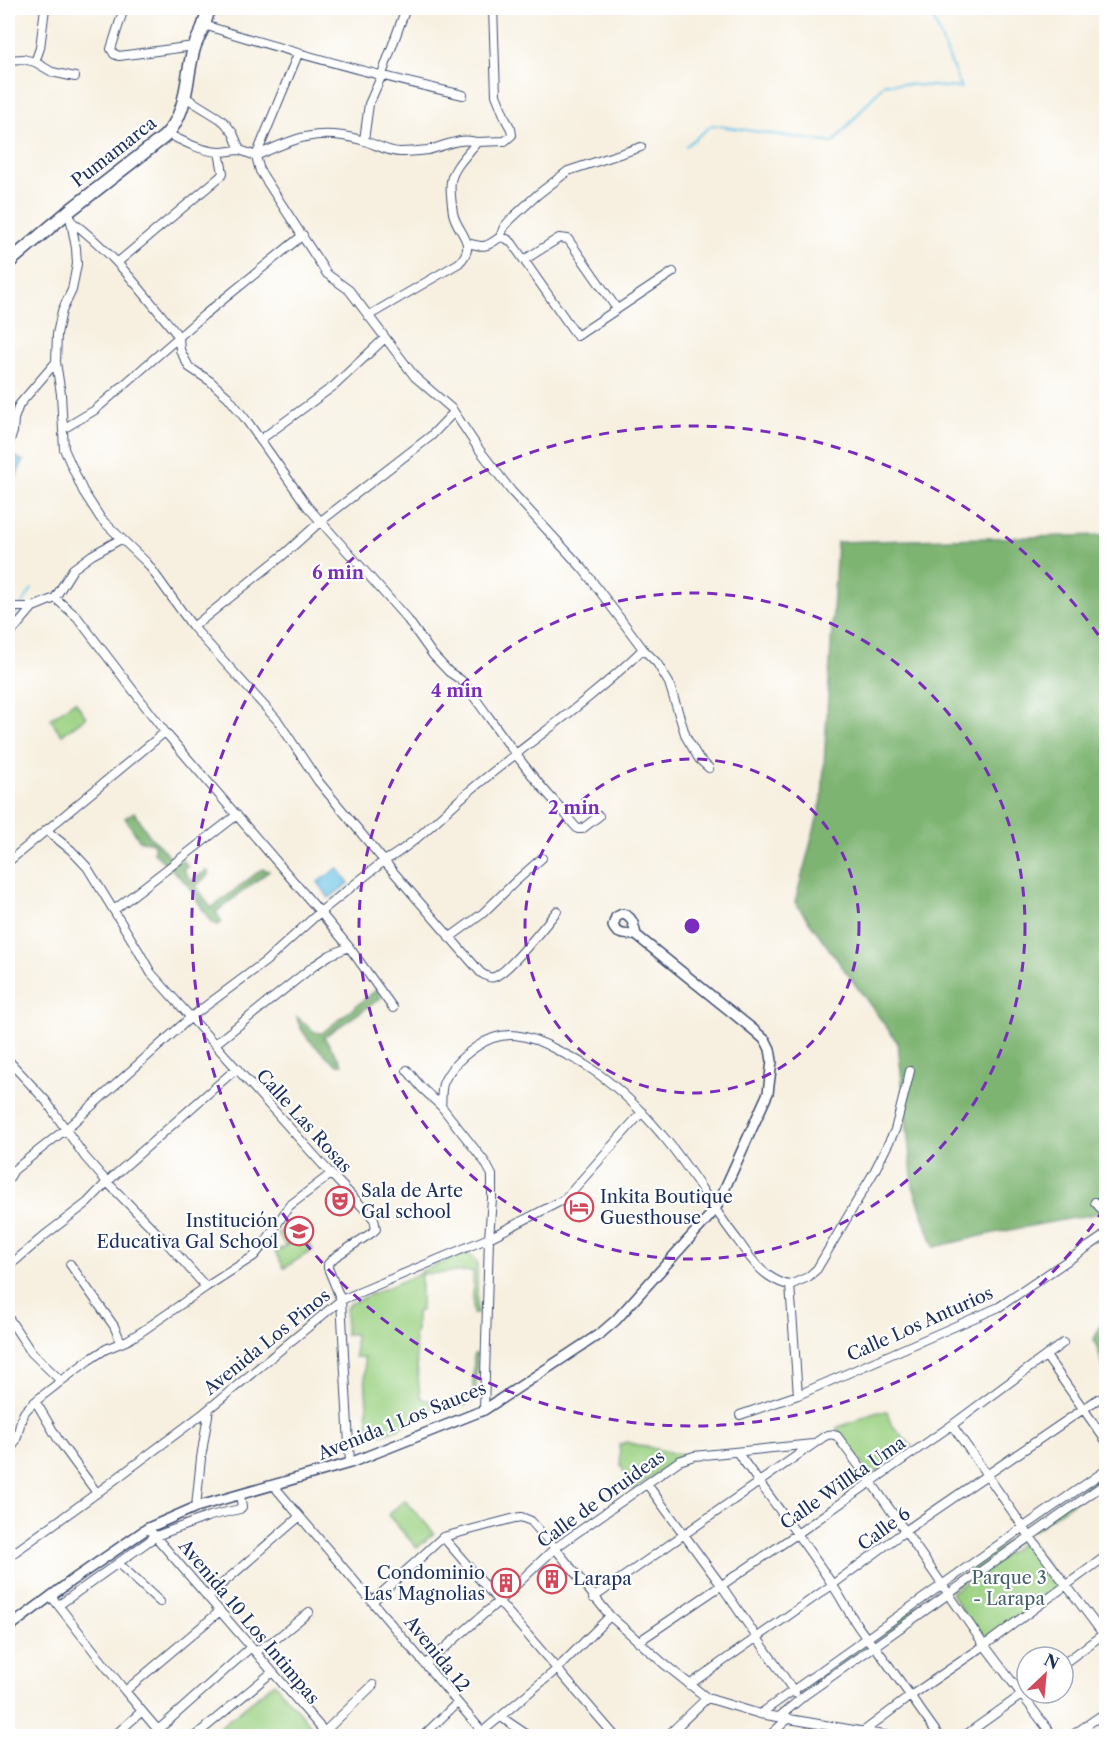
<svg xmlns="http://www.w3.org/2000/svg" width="1114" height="1744" font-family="'Libre Caslon Text',serif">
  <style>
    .green { fill: #9cd283; stroke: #5c8070; stroke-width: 1.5 }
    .forest { fill: #7db471; stroke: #4c7268; stroke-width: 1.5 }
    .water { fill: #6ac4e7; stroke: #427aa2; stroke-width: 1.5 }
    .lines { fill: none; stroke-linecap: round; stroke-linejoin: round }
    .stream { stroke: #6ac4e7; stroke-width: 2 }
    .minor-casing { stroke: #3c4c72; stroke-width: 10 }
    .tertiary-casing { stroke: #3c4c72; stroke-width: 12 }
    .primary-casing { stroke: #3c4c72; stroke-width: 15 }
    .minor { stroke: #fff; stroke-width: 8 }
    .tertiary { stroke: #fff; stroke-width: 9 }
    .primary { stroke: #fff; stroke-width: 12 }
    .ring { fill: none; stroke: #7b2cbf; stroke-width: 3; stroke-dasharray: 10 8 }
    .labels { text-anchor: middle; stroke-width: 4.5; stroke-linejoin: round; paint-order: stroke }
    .street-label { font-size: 18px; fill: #1b2f5e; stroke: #fff }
    .poi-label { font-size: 18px; fill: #1b2f5e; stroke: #fff; text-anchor: start }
    .park-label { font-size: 18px; fill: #426069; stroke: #fff }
    .centre { fill: #7b2cbf; stroke: #fff; stroke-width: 3 }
    .ring-label { font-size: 18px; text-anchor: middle; font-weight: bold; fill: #7b2cbf; stroke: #fff; stroke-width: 4.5; stroke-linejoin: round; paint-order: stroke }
  </style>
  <rect width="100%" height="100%" fill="#fff"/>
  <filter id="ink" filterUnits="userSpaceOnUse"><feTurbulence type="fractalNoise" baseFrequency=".0167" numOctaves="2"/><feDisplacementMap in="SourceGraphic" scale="12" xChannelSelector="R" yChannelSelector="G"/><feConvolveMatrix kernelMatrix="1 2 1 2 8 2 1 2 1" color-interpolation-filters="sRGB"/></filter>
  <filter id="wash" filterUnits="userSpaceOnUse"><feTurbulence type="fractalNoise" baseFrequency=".008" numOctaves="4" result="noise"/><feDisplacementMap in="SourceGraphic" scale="24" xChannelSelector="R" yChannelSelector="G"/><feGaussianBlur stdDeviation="1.35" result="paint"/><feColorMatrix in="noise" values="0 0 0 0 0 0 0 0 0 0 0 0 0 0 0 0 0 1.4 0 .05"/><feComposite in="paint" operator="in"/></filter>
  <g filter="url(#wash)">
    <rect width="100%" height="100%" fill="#f7f0e0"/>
    <path class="green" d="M75 701 86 717 62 735 50 719Z
      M296 1221 304 1233 285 1245 277 1233Z
      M304 1235 313 1250 284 1268 275 1252Z
      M467 1253 473 1256 477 1263V1314H473V1271L422 1274V1271L461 1254Z
      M421 1273V1311L416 1312V1333L414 1334 420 1396 425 1400 433 1401V1407C426 1416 388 1436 377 1434 372 1432 370 1428 368 1423L364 1357H355V1334H345L346 1309 349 1304Z
      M474 1354H477L476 1393 473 1401 463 1406 461 1401 469 1398V1394L473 1392Z
      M878 1412H887L891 1424 912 1446 871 1476 836 1428Z
      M626 1442 682 1455 633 1490 621 1466 619 1445Z
      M1106 1472V1479L1034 1530 1032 1531 1029 1529V1527Z
      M405 1500 434 1533 417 1548 388 1515Z
      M1019 1533 1022 1538 950 1590 947 1587Z
      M1028 1539 1062 1585 988 1640 982 1642 951 1593Z
      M940 1590 944 1593 943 1594 875 1642 871 1638Z
      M865 1643H868L869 1646 803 1694 798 1693V1689Z
      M274 1683 319 1735 316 1736H209Z"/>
    <path class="forest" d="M1106 535V1212L994 1233 934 1247 913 1186 898 1043 795 902 822 800 837 542Z
      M134 812 149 835 176 863 182 860 188 866 183 869 191 881 207 870 209 874 196 886 211 908 262 869 269 871 216 912 222 922 218 925 210 921 187 884 154 853V845L150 842 140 841 125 818Z
      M376 990 381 998 324 1037 342 1064 337 1065C323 1052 300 1037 297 1017L315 1032 322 1033Z
      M1106 1315V1374L1094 1339Z"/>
    <path class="water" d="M10 454 23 461 12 485 8 487V459Z
      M338 868 349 883 329 898 318 882Z"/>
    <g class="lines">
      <path class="stream" d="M686 146 712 125 833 143 885 83 961 88 929 8
        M22 604 32 589
        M8 625 19 608"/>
    </g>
  </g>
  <g filter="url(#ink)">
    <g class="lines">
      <g class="minor-casing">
        <path id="minor" d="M124 8 111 49 114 54 119 56 194 46
          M204 25C290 52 374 75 463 95
          M8 60 23 59 35 62 52 72 75 77
          M35 62 40 48 45 8
          M185 97 219 118 225 123 233 133 240 150 256 156 260 171 327 274 349 290 415 377 452 409 478 448 512 492 583 569 643 649 657 663 669 683 686 737 699 759 709 768
          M168 134C184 142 201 151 220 152 227 152 233 150 240 150
          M364 140 369 104 381 77 406 8
          M477 142 505 141 512 135 511 129 506 120 496 95 493 8
          M256 156C294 138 318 128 361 140 374 143 387 152 400 152 409 152 419 151 428 150 446 146 458 137 477 142 469 153 454 166 451 181 450 187 452 206 453 213 457 233 479 243 459 263L368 316
          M256 156 298 54
          M69 211 76 248 77 264 72 290 62 311 57 334 56 362 61 394 64 449 83 491 101 519 147 563 193 627 278 721 318 781 384 861 320 912 349 947 330 955 315 965 215 1044
          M71 221C114 253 145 295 179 337L180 350 189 367 210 381 228 397 247 421 307 506 408 620 433 655 449 672 461 680 469 690C498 729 524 769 557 804 565 812 570 822 578 829H582L599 816
          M500 237 504 227 511 219 537 195 568 171 641 147
          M468 243C484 248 487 247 500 237L507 239 512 243 577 336 673 272
          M524 260 559 238 568 239 617 309
          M118 262 221 176 223 173 219 152
          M63 429 95 410 204 315 303 235
          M260 440 335 385 385 338
          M8 445 13 432 14 419 19 405 56 362
          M8 606 12 607H33
          M193 627 282 556 321 521 431 436 454 412
          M8 636 33 607 55 598 73 569 92 555 121 539
          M46 830 71 850 87 867 138 950 151 973 331 1174 374 1219 376 1229 373 1232 335 1257 328 1264V1268L341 1300 350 1463
          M8 862 165 732
          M114 910 237 815
          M557 911C546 924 509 972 494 977 489 979 485 975 481 973L384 861C415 844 439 817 466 794 524 745 588 703 643 649
          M449 938 482 914 516 881 542 858
          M349 947 393 1008
          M8 1060 46 1101 85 1157 107 1182 237 1068
          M407 1070 421 1087 441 1106
          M8 1180 14 1170 66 1129 191 1017 266 961 320 912 165 732 77 617 55 598
          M1095 1202 1106 1214
          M70 1264 114 1326 121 1342
          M8 1267 45 1235 87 1203 107 1182 166 1242 206 1287 141 1332 128 1340 106 1349 89 1360 61 1381
          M790 1285 798 1395
          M206 1287 254 1256 264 1244 289 1206 331 1174
          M8 1317 31 1352 61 1381C52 1389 29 1404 24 1413 17 1427 20 1441 8 1452
          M1046 1356 1106 1441
          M36 1402 59 1441 97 1493
          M484 1410 489 1238 492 1199V1175L485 1162 441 1106C442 1099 441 1090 443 1084 449 1068 463 1056 476 1047 504 1027 529 1035 557 1050 566 1055 576 1059 585 1065 613 1082 641 1110 662 1135 691 1168 712 1208 739 1242 747 1254 757 1268 769 1276 775 1280 783 1284 790 1285L808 1277 817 1269 874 1172 895 1130 910 1071
          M740 1415 798 1395 999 1307 1101 1238 1106 1233
          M952 1425 1033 1541 1106 1638
          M737 1452C769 1496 802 1539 832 1584 846 1605 858 1632 877 1649L939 1736
          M647 1484 721 1585 795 1693
          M274 1486 486 1736
          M196 1507 201 1458 209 1409
          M148 1528 328 1736
          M443 1537 615 1736
          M8 1557 97 1493 200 1416 341 1300 489 1238 565 1199 642 1112
          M118 1563 160 1602
          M51 1596 125 1691 163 1736
          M207 1597 299 1517
          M593 1598 825 1436C830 1434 832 1434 837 1436L871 1482 982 1642 1053 1736
          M373 1601 443 1537 515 1518 521 1517 531 1521 555 1548 610 1616 663 1663 707 1698 760 1714 889 1736
          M59 1605 156 1536 210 1516 240 1509 242 1507 240 1495
          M638 1642 797 1534 952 1425 1063 1343
          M255 1652 276 1639 309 1612
          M426 1664 499 1601 555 1548 679 1461 694 1456 813 1444
          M1063 1664 1106 1632
          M689 1685 832 1585 905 1531 1098 1399
          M125 1691 220 1611
          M760 1714 1018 1531 1106 1470
          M501 1717 529 1736
          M779 1717 805 1695 1106 1483
          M158 1730 250 1648
          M864 1731 909 1697 985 1645 1106 1556
          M482 1732 556 1670 610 1616
          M114 1736 141 1712
          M195 1736 271 1673
          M320 1736 373 1685
          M423 1736 457 1703
          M667 1736 707 1698
          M769 1736 789 1718
          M830 1736 835 1727
          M964 1736 1027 1691
          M1071 1736 1106 1712"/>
      </g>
      <g class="tertiary-casing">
        <path id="tertiary" d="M8 1628 71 1581 148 1528 196 1507 350 1463 484 1410 601 1333 616 1320 715 1210 768 1093 772 1061 770 1049 766 1041 755 1031 636 935C627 934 617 936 613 926L616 917 622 914C633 916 634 926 636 935"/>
      </g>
      <g class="primary-casing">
        <path id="primary" d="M8 263 69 211 164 137C189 113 185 78 194 48 196 42 199 36 202 30 205 23 207 15 209 8"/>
      </g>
      <use href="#minor" class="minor"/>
      <use href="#tertiary" class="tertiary"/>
      <use href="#primary" class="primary"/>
    </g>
  </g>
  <g class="ring">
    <circle cx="692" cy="926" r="167"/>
    <circle cx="692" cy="926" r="333"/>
    <path d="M1104 1209A500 500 0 1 1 1104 643"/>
  </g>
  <defs>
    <g id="theatre-ring" transform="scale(1.5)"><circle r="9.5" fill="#fff" stroke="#d1495b" stroke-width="1.5"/><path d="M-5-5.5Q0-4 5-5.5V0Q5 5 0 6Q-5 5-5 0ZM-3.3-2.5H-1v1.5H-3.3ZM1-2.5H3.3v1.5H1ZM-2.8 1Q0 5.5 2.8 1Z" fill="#d1495b"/></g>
    <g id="hotel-ring" transform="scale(1.5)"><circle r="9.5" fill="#fff" stroke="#d1495b" stroke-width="1.5"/><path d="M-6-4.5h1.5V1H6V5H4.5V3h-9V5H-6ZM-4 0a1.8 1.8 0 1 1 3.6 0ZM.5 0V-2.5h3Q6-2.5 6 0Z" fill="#d1495b"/></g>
    <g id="school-ring" transform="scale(1.5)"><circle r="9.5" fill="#fff" stroke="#d1495b" stroke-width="1.5"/><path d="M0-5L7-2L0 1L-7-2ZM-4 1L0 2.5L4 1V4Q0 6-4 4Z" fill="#d1495b"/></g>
    <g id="building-ring" transform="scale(1.5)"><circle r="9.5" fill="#fff" stroke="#d1495b" stroke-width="1.5"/><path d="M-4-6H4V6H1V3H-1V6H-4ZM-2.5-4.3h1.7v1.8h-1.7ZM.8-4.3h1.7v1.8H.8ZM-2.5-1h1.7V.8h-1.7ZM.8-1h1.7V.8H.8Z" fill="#d1495b"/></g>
  </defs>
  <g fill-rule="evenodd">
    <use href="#theatre-ring" x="340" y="1201"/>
    <use href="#hotel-ring" x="579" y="1207"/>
    <use href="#school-ring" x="299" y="1231"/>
    <use href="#building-ring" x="552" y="1579"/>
    <use href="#building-ring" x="506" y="1583"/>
  </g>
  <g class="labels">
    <g class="street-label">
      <text transform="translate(114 152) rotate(-38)" y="6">Pumamarca</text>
      <text transform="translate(304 1121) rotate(48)" y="6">Calle Las Rosas</text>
      <text transform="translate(920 1324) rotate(-24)" y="6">Calle Los Anturios</text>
      <text transform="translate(267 1342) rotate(-39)" y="6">Avenida Los Pinos</text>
      <text transform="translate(402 1421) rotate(-22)" y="6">Avenida 1 Los Sauces</text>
      <text transform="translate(843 1483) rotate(-35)" y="6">Calle Willka Uma</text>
      <text transform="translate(601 1499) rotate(-36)" y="6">Calle de Oruideas</text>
      <text transform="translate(884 1529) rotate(-36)" y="6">Calle 6</text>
      <text transform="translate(249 1622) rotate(50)" y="6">Avenida 10 Los Intimpas</text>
      <text transform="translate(437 1654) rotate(51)" y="6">Avenida 12</text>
    </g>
    <g class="poi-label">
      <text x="361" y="1197">Sala de Arte<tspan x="361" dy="21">Gal school</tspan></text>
      <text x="600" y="1203">Inkita Boutique<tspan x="600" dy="21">Guesthouse</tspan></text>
      <text x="278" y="1227" text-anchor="end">Institución<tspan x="278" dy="21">Educativa Gal School</tspan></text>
      <text x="485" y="1579" text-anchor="end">Condominio<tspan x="485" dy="21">Las Magnolias</tspan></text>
      <text x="573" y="1585">Larapa</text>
    </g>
    <g class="park-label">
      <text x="1009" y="1584">Parque 3<tspan x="1009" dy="21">- Larapa</tspan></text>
    </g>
  </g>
  <circle cx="692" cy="926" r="9" class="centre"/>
  <g class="ring-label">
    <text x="338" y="579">6 min</text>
    <text x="457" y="697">4 min</text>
    <text x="574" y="814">2 min</text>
  </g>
  <rect width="1114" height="1744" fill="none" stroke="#fff" stroke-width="30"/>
  <g transform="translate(1045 1675) rotate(26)"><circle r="28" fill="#ffffff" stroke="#a4acbf" stroke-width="1.5"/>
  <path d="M0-4.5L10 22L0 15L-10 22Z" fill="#d1495b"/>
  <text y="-9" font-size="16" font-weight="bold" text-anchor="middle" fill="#1b2f5e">N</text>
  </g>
</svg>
